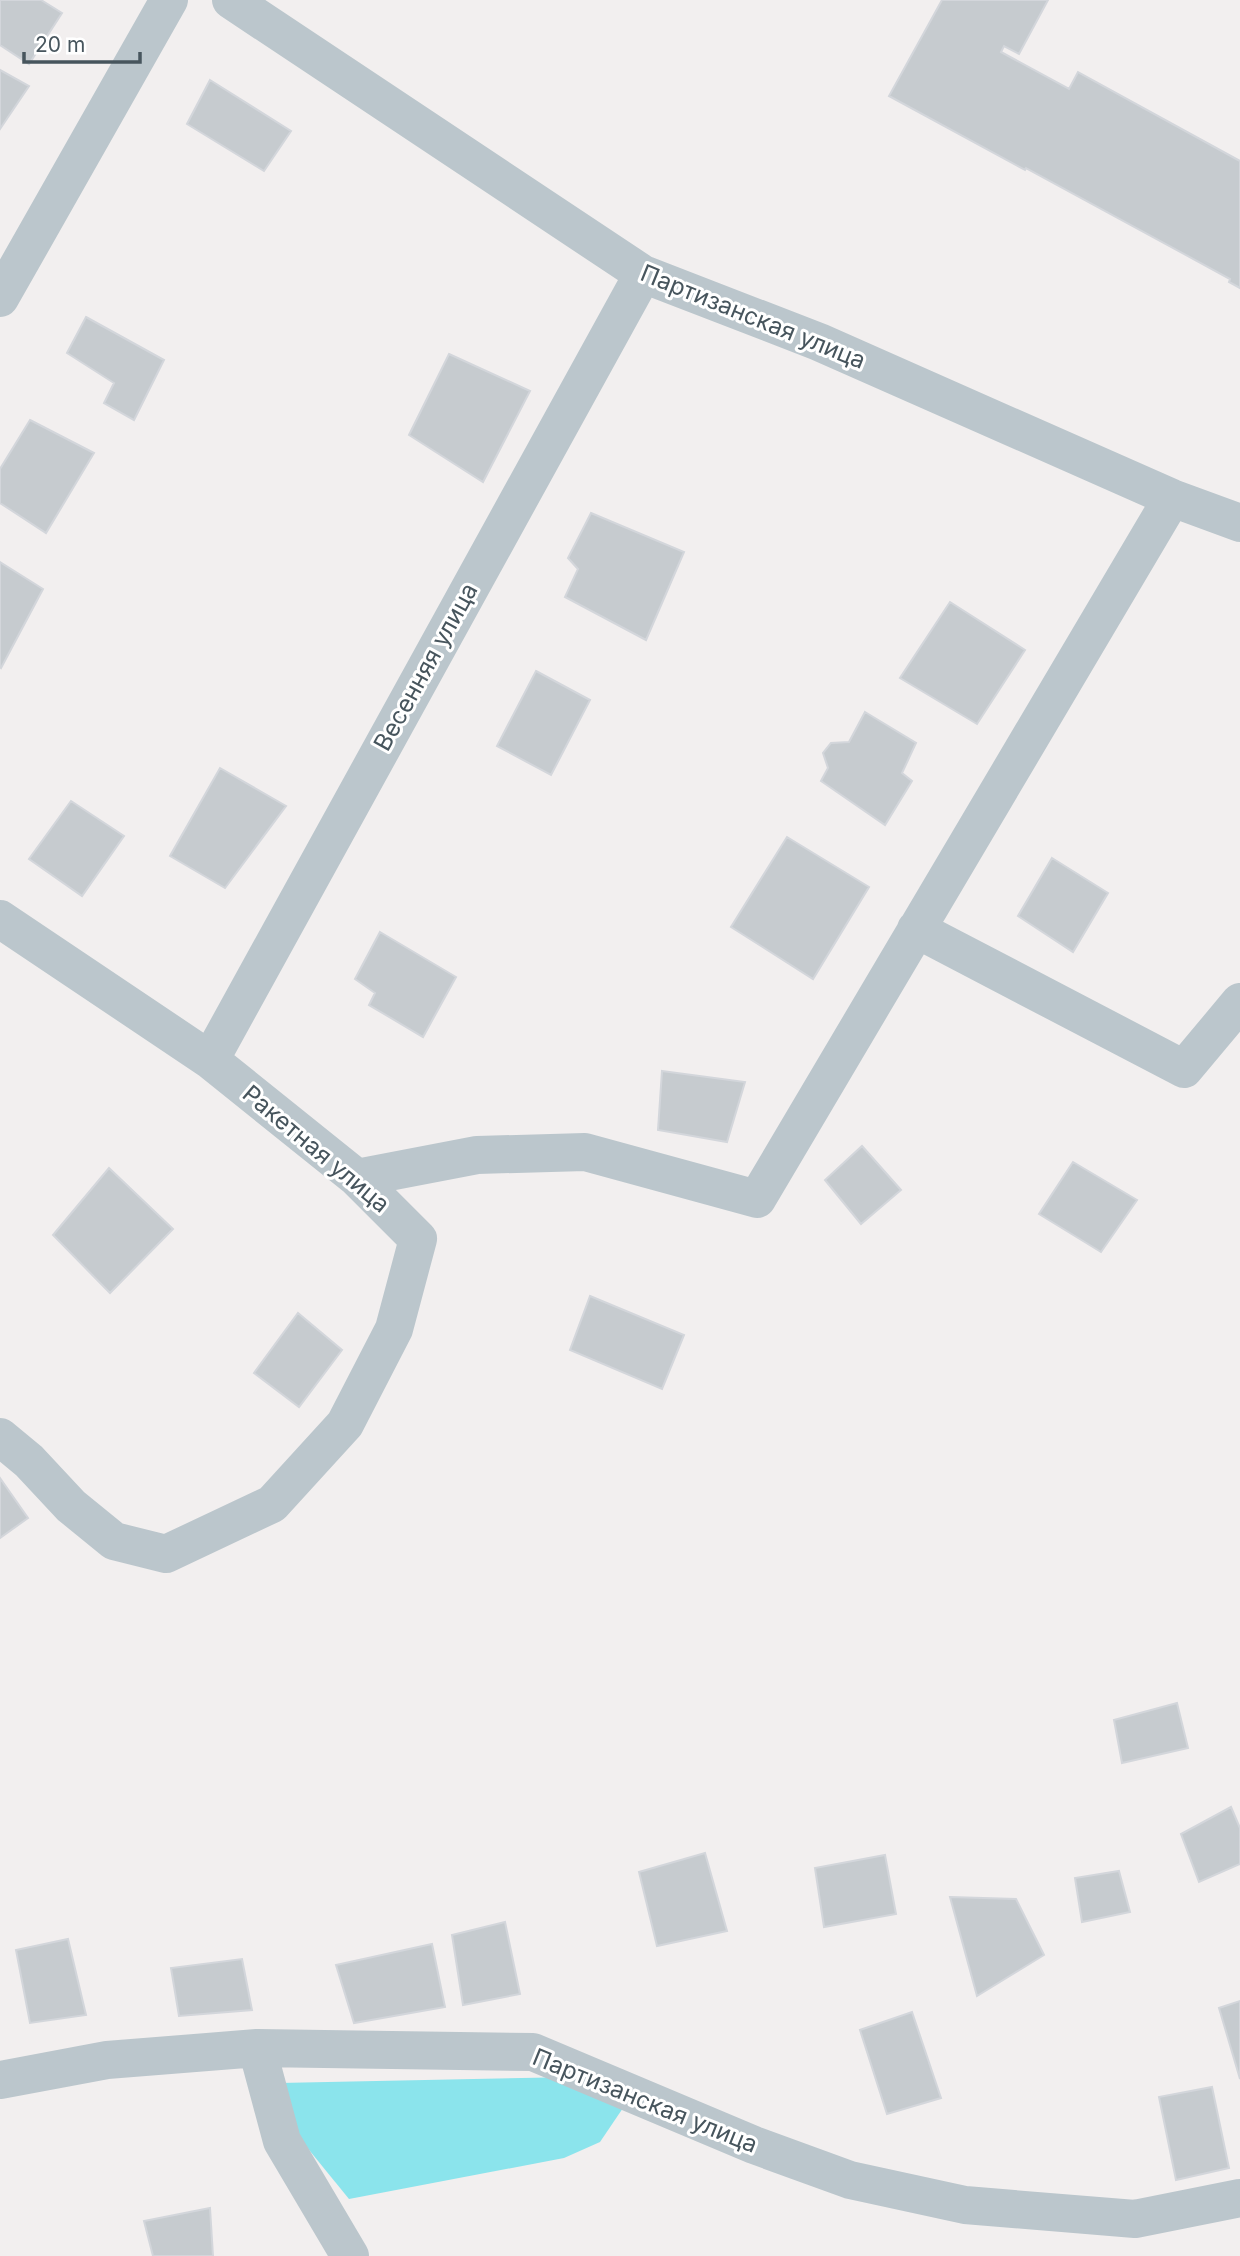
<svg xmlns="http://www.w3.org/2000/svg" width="1240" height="2256" font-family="Inter,sans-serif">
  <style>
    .water { fill: #8be4ec }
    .building { fill: #c6cbcf; stroke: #d3d6db; stroke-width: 2 }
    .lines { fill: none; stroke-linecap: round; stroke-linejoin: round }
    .minor { stroke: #bbc6cc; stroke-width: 38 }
    .labels { text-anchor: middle; stroke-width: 6; stroke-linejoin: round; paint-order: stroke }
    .street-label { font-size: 24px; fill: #47555d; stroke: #fff }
  </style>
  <rect width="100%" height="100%" fill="#f2efef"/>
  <path class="water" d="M576 2077 623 2108 600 2142 564 2158 349 2199 292 2129 279 2083Z"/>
  <path class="building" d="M0 0H41L62 13 29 64 0 45Z
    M942 0H1048L1019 54 1004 46 1001 52 1069 89 1078 72 1240 161V288L1229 282 1230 279 1026 168 1025 170 889 96Z
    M0 70 29 86 0 129Z
    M210 80 291 131 264 171 187 124Z
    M86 317 164 360 134 420 104 403 114 383 67 353Z
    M449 354 530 391 483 482 409 435Z
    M30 420 94 453 46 533 0 503V469Z
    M591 513 684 552 646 640 565 597 578 569 568 558Z
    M0 562 43 589 1 668 0 667Z
    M950 602 1025 650 977 724 900 678Z
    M536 671 590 700 551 775 497 746Z
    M865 712 916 743 902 773 912 781 885 825 821 781 828 768 823 753 831 743 849 742Z
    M220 768 286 806 225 888 170 856Z
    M71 801 124 836 82 896 29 859Z
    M787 837 869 887 813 979 731 927Z
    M1052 858 1108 893 1073 952 1018 916Z
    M380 932 456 977 423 1037 369 1005 375 993 355 979Z
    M662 1071 745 1082 727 1142 658 1130Z
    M862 1146 901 1190 861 1224 825 1180Z
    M1073 1162 1137 1200 1101 1252 1039 1214Z
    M109 1168 173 1229 110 1293 53 1235Z
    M590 1296 684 1335 662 1389 570 1350Z
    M298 1313 342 1350 299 1407 254 1373Z
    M0 1478 28 1518 0 1538Z
    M1177 1703 1188 1748 1122 1763 1114 1720Z
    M1231 1807 1240 1828V1864L1199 1882 1181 1834Z
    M705 1853 727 1931 657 1946 639 1872Z
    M885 1855 896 1914 824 1927 815 1868Z
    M1119 1871 1130 1912 1082 1922 1075 1878Z
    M950 1897 1016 1899 1044 1955 977 1996Z
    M505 1922 520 1994 463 2005 452 1935Z
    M68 1939 86 2015 30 2023 16 1950Z
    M432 1944 445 2007 354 2023 336 1965Z
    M242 1959 252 2010 179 2016 171 1968Z
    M1240 2001V2079L1219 2008Z
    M912 2012 941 2098 887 2114 860 2030Z
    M1212 2087 1229 2168 1176 2180 1159 2097Z
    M210 2208 213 2256H153L144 2221Z"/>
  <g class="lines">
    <path class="minor" d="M231 0 643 274 819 342 1172 498 1240 523
      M0 298 169 0
      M0 919 210 1060 357 1178 418 1239 394 1329 345 1424 272 1504 166 1554 114 1541 71 1506 29 1461 0 1437
      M916 929 1184 1069 1240 1002
      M210 1060 643 274
      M357 1178 477 1155 585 1152 757 1199 1172 498
      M257 2048 282 2141 350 2256
      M0 2080 107 2060 257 2048 533 2052 754 2145 850 2180 965 2205 1135 2219 1240 2198"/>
  </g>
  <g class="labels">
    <g class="street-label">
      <text transform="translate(753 317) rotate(22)" y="8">Партизанская улица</text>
      <text transform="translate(426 667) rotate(-61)" y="8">Весенняя улица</text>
      <text transform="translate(316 1149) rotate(40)" y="8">Ракетная улица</text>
      <text transform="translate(645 2101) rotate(22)" y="8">Партизанская улица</text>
    </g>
  </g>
  <path d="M24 52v10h116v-10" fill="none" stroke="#47555d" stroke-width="3.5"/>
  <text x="35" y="52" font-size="21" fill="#47555d" stroke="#ffffff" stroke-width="5" paint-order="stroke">20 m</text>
</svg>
